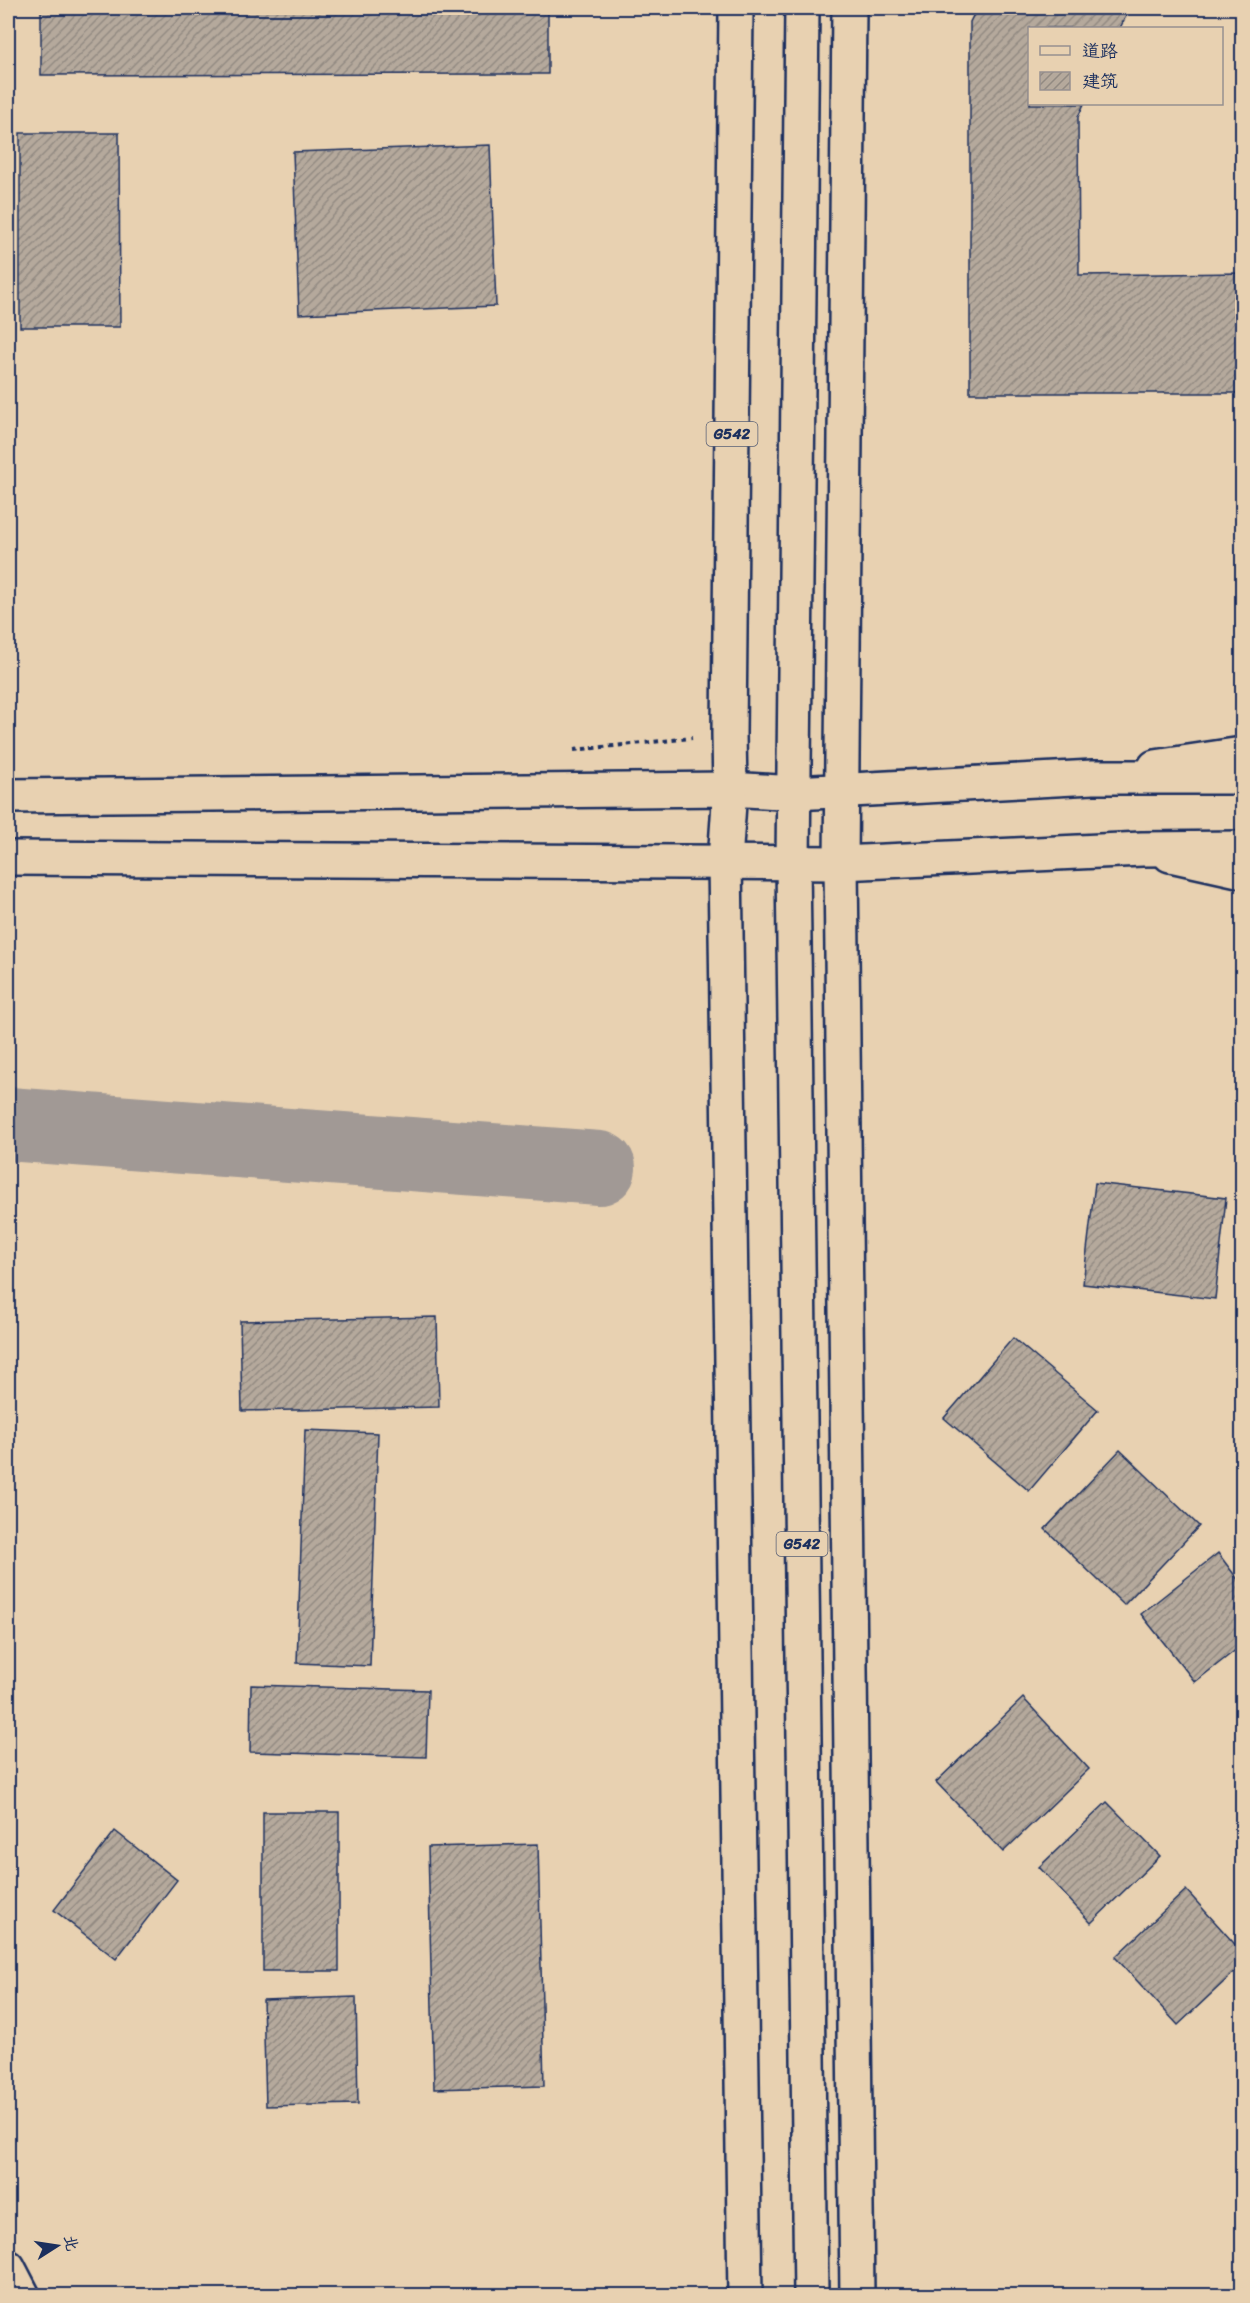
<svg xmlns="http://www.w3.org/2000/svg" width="1250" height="2303" font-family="Sriracha,'LXGW WenKai TC',sans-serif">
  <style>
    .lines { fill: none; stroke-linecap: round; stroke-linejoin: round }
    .river { stroke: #a19995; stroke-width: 74 }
    .building { fill: url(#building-hatch); stroke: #1b2f5e; stroke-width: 1.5 }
    .secondary-casing { stroke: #1b2f5e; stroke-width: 38 }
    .primary-casing { stroke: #1b2f5e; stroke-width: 38 }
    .highway-casing { stroke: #1b2f5e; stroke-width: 38 }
    .path { stroke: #1b2f5e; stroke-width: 4; stroke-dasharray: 4.5 4.5; stroke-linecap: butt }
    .secondary { stroke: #e8d1b1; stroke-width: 33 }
    .primary { stroke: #e8d1b1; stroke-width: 33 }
    .highway { stroke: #e8d1b1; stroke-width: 33 }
    .labels { text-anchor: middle; stroke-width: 6; stroke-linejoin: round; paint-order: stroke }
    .shield { fill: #e8d1b1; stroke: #586077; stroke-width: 1.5 }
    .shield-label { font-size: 15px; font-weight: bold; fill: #1b2f5e }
  </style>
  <defs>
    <pattern id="building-hatch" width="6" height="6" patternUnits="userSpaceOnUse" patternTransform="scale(1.5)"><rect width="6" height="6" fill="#b5a99c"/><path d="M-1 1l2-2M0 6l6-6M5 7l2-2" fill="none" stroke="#928a82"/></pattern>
  </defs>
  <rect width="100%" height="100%" fill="#e8d1b1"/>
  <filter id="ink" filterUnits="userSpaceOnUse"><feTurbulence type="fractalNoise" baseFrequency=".0167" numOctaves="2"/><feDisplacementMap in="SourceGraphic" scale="12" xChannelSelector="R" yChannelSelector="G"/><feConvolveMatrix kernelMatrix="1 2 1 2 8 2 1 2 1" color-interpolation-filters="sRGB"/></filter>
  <g filter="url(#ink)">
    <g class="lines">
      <path class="river" d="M8 1124 599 1168"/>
    </g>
    <path class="building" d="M41 8H548V74L41 75Z
      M977 8H1130L1120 28H1030V104H1084L1078 117 1079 275 1242 273V393H970V22Z
      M20 133H119L120 327H20Z
      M490 145 496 306 299 314 293 152Z
      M1095 1183 1226 1198 1215 1299 1083 1284Z
      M437 1317 439 1407 242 1411 240 1321Z
      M1013 1338 1098 1410 1029 1491 944 1418Z
      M305 1430 378 1433 370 1666 297 1663Z
      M1120 1450 1199 1526 1124 1605 1045 1529Z
      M1218 1553 1242 1585V1645L1195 1682 1141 1614Z
      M251 1685 428 1690 426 1757 250 1752Z
      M1023 1698 1089 1769 1003 1852 936 1782Z
      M1107 1802 1160 1856 1091 1923 1039 1867Z
      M263 1812H339V1971H263Z
      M115 1831 177 1880 116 1959 54 1910Z
      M538 1844 544 2086 434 2089 428 1847Z
      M1186 1890 1242 1952V1965L1178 2025 1115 1957Z
      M356 1997 358 2104 266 2106 263 2000Z"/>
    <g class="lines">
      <g class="secondary-casing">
        <path id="secondary" d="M849 8 841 863 857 2296
          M1155 767 1242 754
          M1170 855 1242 871
          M8 2267 23 2296"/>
      </g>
      <g class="primary-casing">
        <path id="primary" d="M8 796 730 789 795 793 1093 777H1242
          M8 858 841 863 1142 849 1242 848"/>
      </g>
      <g class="highway-casing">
        <path id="highway" d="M736 8 729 734 730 789 725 861 745 2296
          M802 8 793 862 811 2296"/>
      </g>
      <path class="path" d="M574 750 692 738"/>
      <use href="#secondary" class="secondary"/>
      <use href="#primary" class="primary"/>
      <use href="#highway" class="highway"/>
    </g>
  </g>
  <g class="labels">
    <g class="shield">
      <rect x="706.5" y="422" width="51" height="24" rx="4.5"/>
      <rect x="776.5" y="1532" width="51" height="24" rx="4.5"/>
    </g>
    <g class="shield-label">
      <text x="732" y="439">G542</text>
      <text x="802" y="1549">G542</text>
    </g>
  </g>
  <rect width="1250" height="2303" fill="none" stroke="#e8d1b1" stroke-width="30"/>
  <rect x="15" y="15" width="1220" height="2273" fill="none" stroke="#1b2f5e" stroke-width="2" filter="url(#ink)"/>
  <rect x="1028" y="27" width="195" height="78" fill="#e8d1b1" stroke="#969090" stroke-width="1.5"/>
  <rect x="1040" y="46" width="30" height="9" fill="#e8d1b1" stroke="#969090" stroke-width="1.5"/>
  <text x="1082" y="57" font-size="18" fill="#1b2f5e">道路</text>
  <rect x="1040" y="72" width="30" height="18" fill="url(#building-hatch)" stroke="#969090" stroke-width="1.5"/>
  <text x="1082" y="87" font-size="18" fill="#1b2f5e">建筑</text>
  <g transform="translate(57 2246) rotate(78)" stroke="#e8d1b1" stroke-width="4.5" paint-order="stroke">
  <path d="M0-4.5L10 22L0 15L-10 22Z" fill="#1b2f5e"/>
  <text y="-9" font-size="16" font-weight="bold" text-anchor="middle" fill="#1b2f5e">北</text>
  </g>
</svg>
